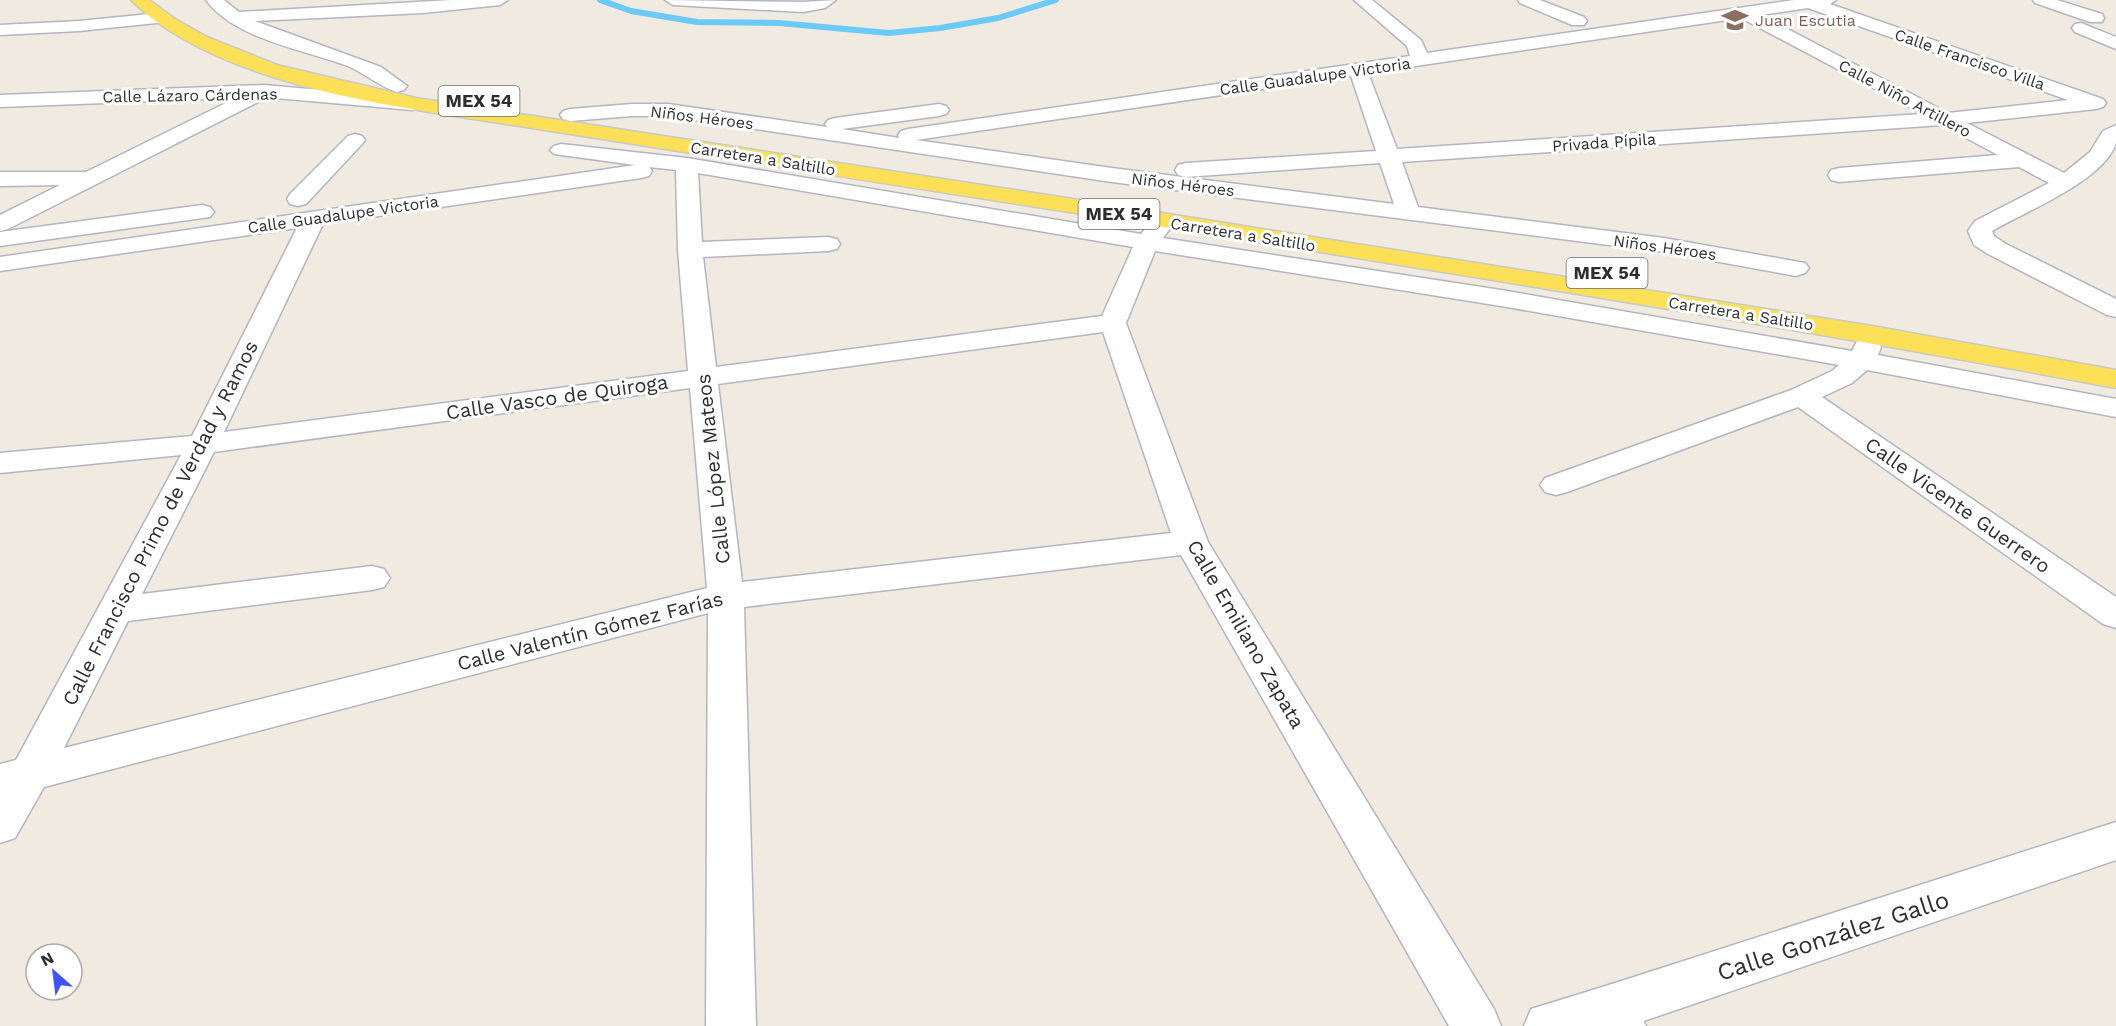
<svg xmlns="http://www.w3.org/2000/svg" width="2116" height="1026" font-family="'Work Sans',sans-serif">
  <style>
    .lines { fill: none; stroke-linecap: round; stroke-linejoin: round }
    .stream { stroke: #6ccaf9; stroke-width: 6 }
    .minor-casing { stroke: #b4b5c2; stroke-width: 3 }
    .tertiary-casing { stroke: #b4b5c2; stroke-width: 3 }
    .primary-casing { stroke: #c9c9c9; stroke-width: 3 }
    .minor { fill: #fff; fill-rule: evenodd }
    .tertiary { fill: #fff; fill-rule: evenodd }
    .primary { fill: #fce158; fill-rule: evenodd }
    .labels { text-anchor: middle; stroke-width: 6; stroke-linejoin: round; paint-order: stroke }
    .far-education-label { font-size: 16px; fill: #785e54; stroke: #fff; text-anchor: start }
    .far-street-label { font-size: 16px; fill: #2e2e2e; stroke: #fff }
    .shield { fill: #fff; stroke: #6d6d6d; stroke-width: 1.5 }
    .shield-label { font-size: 18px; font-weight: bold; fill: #2e2e2e }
    .street-label { font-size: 20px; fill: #2e2e2e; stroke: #fff }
    .near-street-label { font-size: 24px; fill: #2e2e2e; stroke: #fff }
  </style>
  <rect width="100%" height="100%" fill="#f0eae0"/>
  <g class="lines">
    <path class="stream" d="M600 0 631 11 697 22 779 23 889 33 940 28 998 18 1056 0"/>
    <g class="minor-casing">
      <path id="minor" d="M206 0H224L239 12 452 0H508L500 5 423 13 255 21 381 67 407 86 404 90 397 92C382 88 364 73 348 66 305 50 234 39 206 0Z
        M665 0 803 2 836 0 825 8 803 12 673 5Z
        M1354 0H1372L1421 40 1427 53 1794 0H1836L1830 4 2103 99 2106 103 2103 107 2096 109 1967 123 2064 173 2090 152 2103 131 2116 125C2116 130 2116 138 2116 143 2104 181 2024 212 1992 231L1994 236 2006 244 2116 299V317L2107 315 1988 254 1974 245 1968 231 1975 221 2049 183 2019 167 1839 182 1831 180 1828 175 1831 170 1839 168 1998 155 1942 125 1402 162 1418 207 1664 238 1805 263 1809 268 1805 273 1796 276 1664 252 1112 182 668 116H632L570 121 563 119 560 115 563 111 570 109 632 104H668L827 127 825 124 828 120 835 118 939 104 946 106 949 110 946 114 939 116 842 129 899 138 898 135 901 131 908 129 1410 56 1407 46ZM1808 8 2068 100 1948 113 1761 15ZM1741 18 1922 114 1397 149 1368 73ZM1351 76 1376 151 1186 163 1178 165 1175 170 1178 175 1186 177 1380 163 1394 204 1112 168 916 140Z
        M1518 0H1540L1584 17 1587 21 1584 25H1572L1520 3Z
        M2033 0H2057L2102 14 2104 18 2102 22H2090L2035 3Z
        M160 13 166 14 168 18 166 22 79 31 0 35V25L79 21Z
        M2081 23 2116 37V49L2075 32 2072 28 2075 24Z
        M264 85 412 98 419 100 422 104 419 108 412 110 264 97 262 100 8 229 0 231V215L60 185 0 186V172H86L236 98 0 107V95Z
        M355 134 362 136 365 140 362 144 306 204 298 206 290 204 287 199 290 194 348 136Z
        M561 144 687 158 1141 234C1149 224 1153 218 1167 222L1171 227 1163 238 1501 290 1852 351 1857 341 1867 339 1877 341 1881 347 1878 355 2116 399V417L1867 370 1852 383 1822 397 2116 597V628L2103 624 1798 407 1567 492 1556 495 1545 492 1540 485 1545 478 1791 390 1832 371 1839 365 1501 306 1155 251 1126 323 1208 542 1494 1009 1501 1026H1449L1181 555 744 607 756 1026H706L708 613 44 787 15 838 0 843V764L16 760 181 455 0 473V453L192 436 297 228 0 271V257L635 165 554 154 550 150 554 146ZM649 167 676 170 678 250 688 371 224 432 323 224 641 178 649 176 652 171ZM698 173 1133 247 1102 316 716 367 703 257 828 251 837 249 840 244 837 239 828 237 702 242ZM1103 332 1171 533 742 582 718 384ZM690 388 707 588 64 748 128 621 372 590 384 587 390 578 384 569 372 566 142 594 214 452Z
        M202 205 210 207 214 212 210 217 0 246V232Z
        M2116 822V860L1629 1026H1524L1531 1009 1612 984Z"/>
    </g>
    <g class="tertiary-casing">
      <path id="tertiary" d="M1612 984 1629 991 1646 1026H1595L1587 1008 1595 991Z"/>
    </g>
    <g class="primary-casing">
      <path id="primary" d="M131 0H149L175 19 207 37 277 65 416 98 1093 202 1872 326 2116 370V388C1775 324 1432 270 1089 215 947 193 806 171 665 149 608 140 551 131 493 122 383 105 213 82 131 0Z"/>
    </g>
    <use href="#minor" class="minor"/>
    <use href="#tertiary" class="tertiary"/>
    <use href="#primary" class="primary"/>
  </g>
  <defs>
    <g id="school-bare" transform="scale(2.07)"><path d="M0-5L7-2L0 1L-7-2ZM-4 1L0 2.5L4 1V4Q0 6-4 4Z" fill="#8d6e63" stroke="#fff" stroke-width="2.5" paint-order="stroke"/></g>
  </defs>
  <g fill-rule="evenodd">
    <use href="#school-bare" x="1735" y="20"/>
  </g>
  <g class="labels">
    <g class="far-education-label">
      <text x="1755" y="26">Juan Escutia</text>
    </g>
    <g class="far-street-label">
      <text transform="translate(1970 59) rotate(19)" y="6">Calle Francisco Villa</text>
      <text transform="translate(1315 76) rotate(-8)" y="6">Calle Guadalupe Victoria</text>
      <text transform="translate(190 95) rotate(-1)" y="6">Calle Lázaro Cárdenas</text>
      <text transform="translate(1905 98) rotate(28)" y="6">Calle Niño Artillero</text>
      <text transform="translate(702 117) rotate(7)" y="6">Niños Héroes</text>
      <text transform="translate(1604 142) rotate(-4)" y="6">Privada Pípila</text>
      <text transform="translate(763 158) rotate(9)" y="6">Carretera a Saltillo</text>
      <text transform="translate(1183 184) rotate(7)" y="6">Niños Héroes</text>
      <text transform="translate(343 214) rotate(-8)" y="6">Calle Guadalupe Victoria</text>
      <text transform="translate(1243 234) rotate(9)" y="6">Carretera a Saltillo</text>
      <text transform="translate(1665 247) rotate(8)" y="6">Niños Héroes</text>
      <text transform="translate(1741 313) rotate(9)" y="6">Carretera a Saltillo</text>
    </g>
    <g class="shield">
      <rect x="438.5" y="86" width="81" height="30" rx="4.5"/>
      <rect x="1078.5" y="199" width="81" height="30" rx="4.5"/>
      <rect x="1566.5" y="258" width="81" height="30" rx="4.5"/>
    </g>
    <g class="shield-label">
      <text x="479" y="107">MEX 54</text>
      <text x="1119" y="220">MEX 54</text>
      <text x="1607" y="279">MEX 54</text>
    </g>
    <g class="street-label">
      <text transform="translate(557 397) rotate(-8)" y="7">Calle Vasco de Quiroga</text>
      <text transform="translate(713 469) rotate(-96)" y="7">Calle López Mateos</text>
      <text transform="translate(1958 505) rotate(35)" y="7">Calle Vicente Guerrero</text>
      <text transform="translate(160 523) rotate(-63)" y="7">Calle Francisco Primo de Verdad y Ramos</text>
      <text transform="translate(590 631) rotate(-14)" y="7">Calle Valentín Gómez Farías</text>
      <text transform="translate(1246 634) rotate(60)" y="7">Calle Emiliano Zapata</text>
    </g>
    <g class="near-street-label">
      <text transform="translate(1833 936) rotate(-18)" y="8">Calle González Gallo</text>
    </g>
  </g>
  <g transform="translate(54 972) rotate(332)"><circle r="28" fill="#ffffff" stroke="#ababab" stroke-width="1.5"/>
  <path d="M0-4.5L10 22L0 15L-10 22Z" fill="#3e54ff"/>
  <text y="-9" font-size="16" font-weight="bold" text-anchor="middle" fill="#2e2e2e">N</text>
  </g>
</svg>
